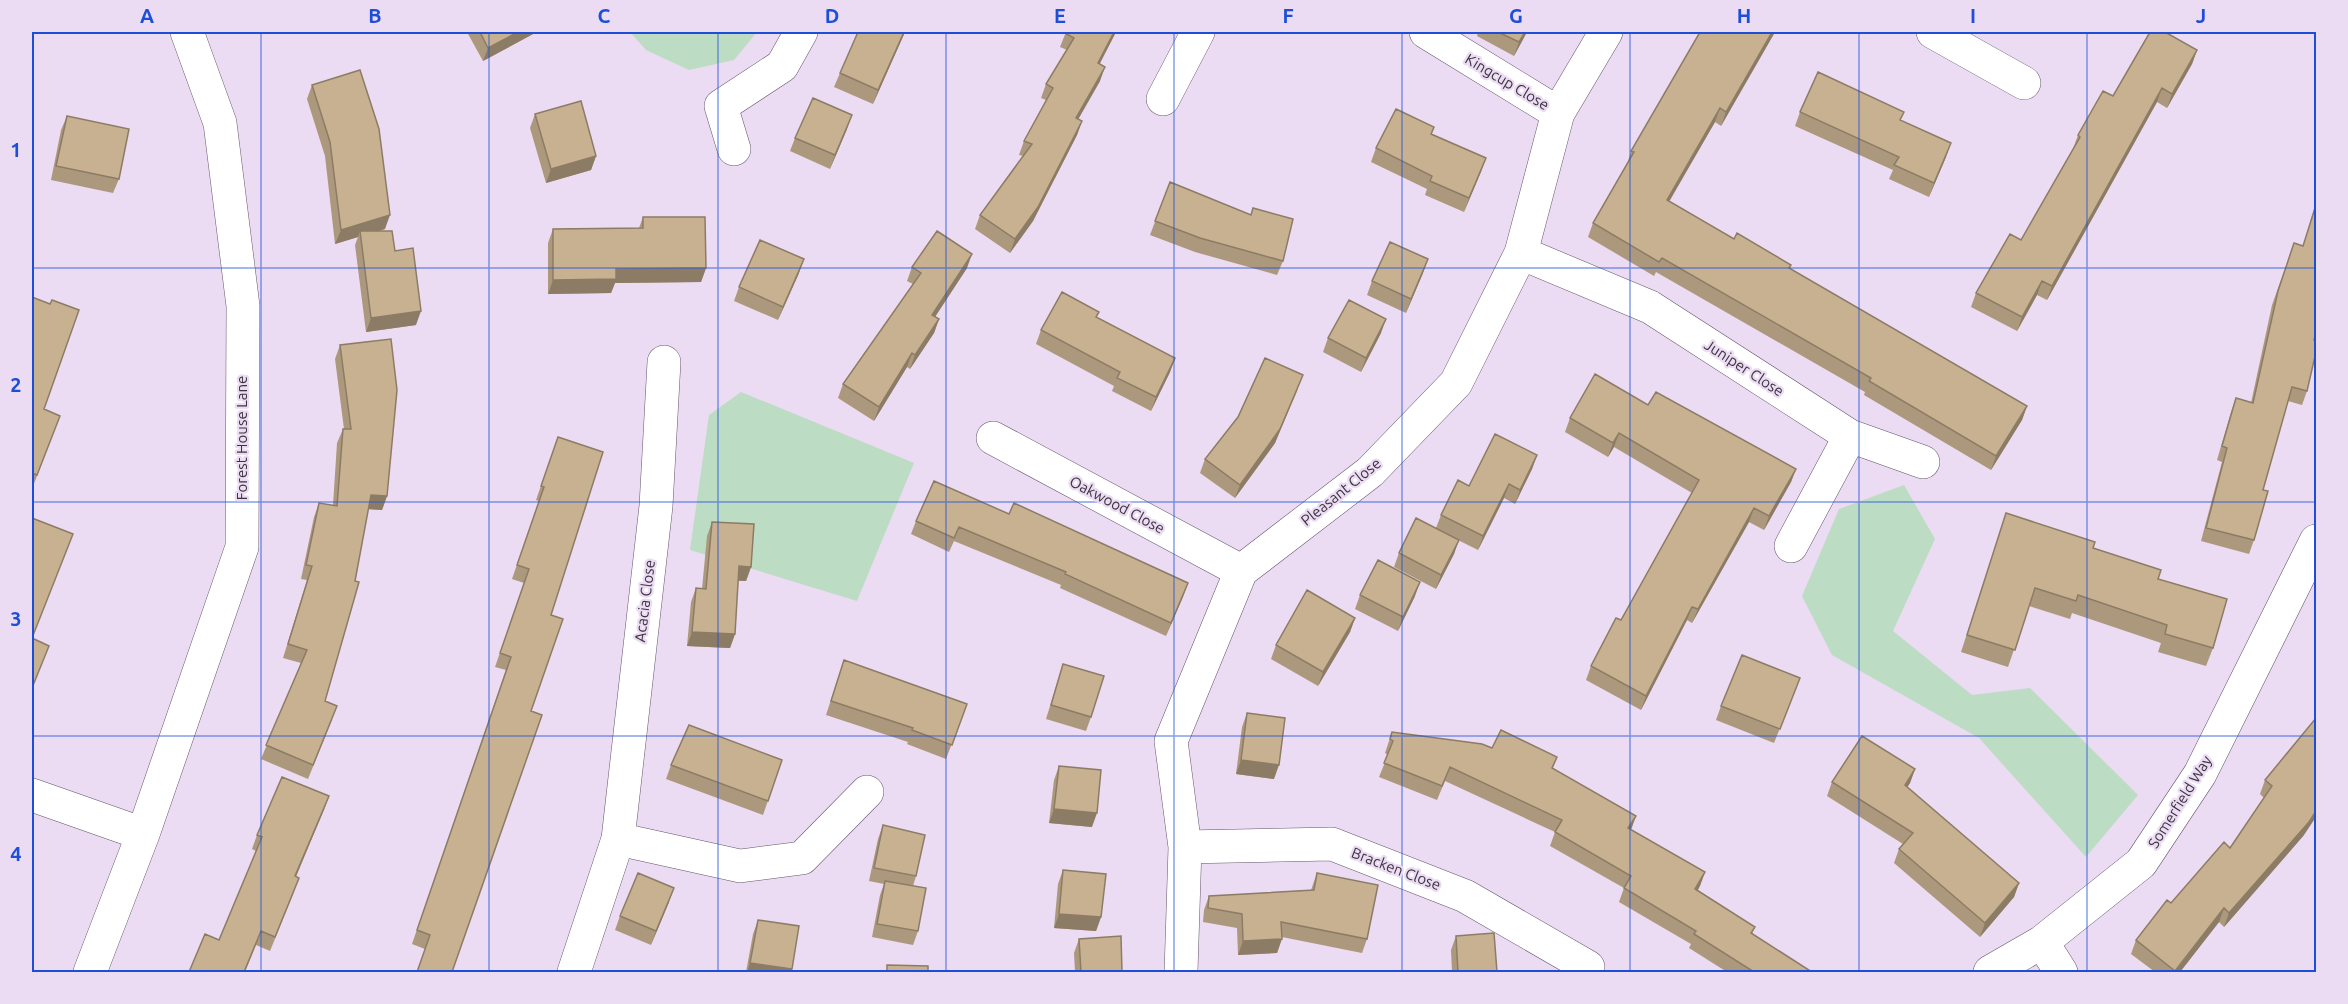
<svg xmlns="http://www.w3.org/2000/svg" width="2348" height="1004" font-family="Ubuntu,sans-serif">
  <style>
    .green { fill: #bddcc4 }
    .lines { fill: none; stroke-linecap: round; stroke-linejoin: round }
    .minor-casing { stroke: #64566b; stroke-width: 34 }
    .minor { stroke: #fff; stroke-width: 33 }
    .wall { fill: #ac987c }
    .shaded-wall { fill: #8c7c65 }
    .building { fill: #c8b190; stroke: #8c7c65; stroke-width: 1.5 }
    .grid { fill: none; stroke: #1d4ed8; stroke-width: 1.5; stroke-opacity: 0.55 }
    .labels { text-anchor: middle; stroke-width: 4.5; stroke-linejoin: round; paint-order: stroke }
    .street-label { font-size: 15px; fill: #3b343e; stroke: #ebdbf3 }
    .neatline { fill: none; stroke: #1d4ed8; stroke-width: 2 }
    .grid-label { font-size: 20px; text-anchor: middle; font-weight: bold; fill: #1d4ed8 }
  </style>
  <rect width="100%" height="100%" fill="#ebdbf3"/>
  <path class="green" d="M630 32H757L734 60 689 70 646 50Z
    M741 392 914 463 857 601 690 550 709 415Z
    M1904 485 1935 539 1893 631 1972 695 2030 688 2138 795 2086 857 1979 738 1832 655 1802 596 1839 509Z"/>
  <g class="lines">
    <g class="minor-casing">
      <path id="minor" d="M1426 32 1558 113
        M1933 32 2024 83
        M1163 99 1198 32
        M734 149 721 106 782 66 801 32
        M1521 253 1650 307 1850 436 1791 546
        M1850 436 1923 462
        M993 438 1241 571
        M32 795 143 834
        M618 839 740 866 802 858 867 792
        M1185 847 1332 844 1465 896 1588 967
        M2042 942 2061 972
        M90 972 143 834 242 547 243 306 220 123 187 32
        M574 972 618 839 656 506 664 362
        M1181 972 1185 847 1171 741 1241 571 1370 472 1456 383 1521 253 1558 113 1606 32
        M1990 972 2042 942 2141 863 2200 774 2316 541"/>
    </g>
    <use href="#minor" class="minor"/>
  </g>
  <path class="wall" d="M467 32H534L533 34 483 61Z
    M905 32 873 104 834 87 840 73Z
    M1066 32H1116L1099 64 1100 81 1078 119 1082 121 1077 135 1033 221 1010 253 975 229 980 215 1023 156 1019 155 1024 141 1046 100 1041 98 1046 84 1067 50 1060 47Z
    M1478 32H1527L1514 56 1477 36Z
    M1775 32 1721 126 1715 122 1669 201 1734 239 1791 265 1789 268 2027 406 2022 420 1991 470 1864 395 1865 392 1656 272 1654 276 1588 237 1593 223 1627 165 1631 151Z
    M2197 50 2192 64 2167 108 2157 102 2047 300 2037 295 2017 331 1971 307 1976 293 2021 240 2073 149 2078 135 2113 96Z
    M312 85 385 229 379 231 395 251 416 325 366 332 355 245 358 237 335 244 325 156 307 99Z
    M1800 112 1901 120 1946 157 1929 197 1889 179 1893 170 1795 126Z
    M535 114 596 156 591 170 546 183 530 128Z
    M67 116 119 179 113 193 51 180 61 130Z
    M1434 127 1432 134 1486 158 1464 212 1425 195 1427 189 1371 162 1376 148Z
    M847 129 830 169 790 151 795 138Z
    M1170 182 1283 261 1277 275 1195 252 1150 235Z
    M2316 202V332L2314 340 2307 391 2302 405 2288 401 2263 490 2254 540 2249 554 2201 541 2222 462 2217 460 2231 412 2236 398 2251 403 2272 305 2294 243 2303 246Z
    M643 217 706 268 701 282 615 283 611 293 548 294V243L553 229 639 228Z
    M912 267 967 268 935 317 939 319 934 333 910 369 907 367 874 421 838 398 843 384 913 284 907 281Z
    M799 273 778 320 734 301 739 287Z
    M1423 273 1406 313 1367 295 1372 281Z
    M32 297 44 409 60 416 32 489Z
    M1097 318 1175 358 1170 372 1151 411 1112 391 1114 386 1036 344 1041 330Z
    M1381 333 1361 372 1323 352 1328 338Z
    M340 345 387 496 382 510 368 509 325 701 332 720 308 779 261 759 301 663 283 658 307 580 301 579 314 517 319 503 333 505 337 443 343 429H344L335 359Z
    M1298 389 1275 443 1235 498 1200 473 1205 459Z
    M1648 405 1796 469 1791 482 1764 530 1749 522 1692 623 1687 620 1641 710 1586 680 1591 666 1621 620 1692 493 1614 447 1608 457 1565 432 1570 418Z
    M558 437 603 452 425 949 412 944 506 670 495 667 524 583 512 579 539 501 536 500Z
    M1537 455 1532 469 1515 504 1504 498 1478 550 1458 540 1454 554 1436 589 1394 567 1399 553 1436 528 1441 515 1469 486Z
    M2006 513 2093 548 2158 579 2213 648 2206 666 2158 652 2161 643 2072 613 2070 619 2029 606 2008 667 1961 652Z
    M1009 514 1188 583 1166 636 1060 588 1061 585 954 541 949 552 911 534 916 521Z
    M712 522 751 567 746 581H738L735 634 730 648 687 646 691 602 696 588 702 589 707 536Z
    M1360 595 1415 596 1398 631 1355 609Z
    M1355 618 1350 632 1318 686 1271 659 1276 645Z
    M844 660 967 704 946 759 907 744 908 742 826 715Z
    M1063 664 1091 717 1086 731 1046 719Z
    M1800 678 1774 743 1716 720 1721 706Z
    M1247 713 1274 779 1236 774 1242 727Z
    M2316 718 2304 835 2224 927 2219 922 2180 972H2155L2131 954 2136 940 2171 903 2230 848 2264 798 2260 794 2265 780Z
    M1392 732 1492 748 1557 757 1553 768 1631 830 1705 872 1698 890 1755 927 1752 934 1812 972H1727L1689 948 1691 944 1619 902 1624 888 1550 846 1555 832 1445 781 1437 800 1379 777 1388 755 1385 753Z
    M782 760 763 815 666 779 671 765Z
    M1059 766 1092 827 1049 823 1054 780Z
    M1915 769 1910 783 1907 787 2019 883 2014 897 1980 937 1894 863 1899 849 1903 844 1827 796 1832 782Z
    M329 796 296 877 294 892 270 951 256 945 245 972H189L219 940 256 851 252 849 257 835Z
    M883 825 916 876 913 886 918 931 913 945 872 937 880 895 884 884 869 881 878 839Z
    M1063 870 1101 917 1096 931 1054 928 1058 884Z
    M1317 873 1367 939 1362 953 1282 937 1277 953 1238 955 1237 928 1203 922 1204 910 1209 896 1311 890Z
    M669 902 651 945 615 930 620 916Z
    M758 920 792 969 791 972H746L753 934Z
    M1456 936 1497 972H1452L1451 950Z
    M1079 939 1122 972H1075L1074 953Z"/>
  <path class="shaded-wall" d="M518 32H534L533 34 483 61 488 48Z
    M904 32H905L873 104 878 90Z
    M1114 32H1116L1093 77 1098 63Z
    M1525 32H1527L1514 56 1519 42Z
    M1772 32H1775L1721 126 1726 112Z
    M2197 50 2192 64 2167 108 2172 94Z
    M1105 67 1100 81 1071 132 1076 118Z
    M2162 88 2157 102 2047 300 2052 286Z
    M1720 108 1715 122 1662 214 1667 200Z
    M852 115 847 129 830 169 835 155Z
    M1082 121 1077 135 1033 221 1010 253 1015 239Z
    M1951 143 1946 157 1929 197 1934 183Z
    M596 156 591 170 546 183 551 169Z
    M1486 158 1481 172 1464 212 1469 198Z
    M390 215 385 229 360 236V231L358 237 335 244 341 230Z
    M972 254 967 268 927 329 932 315Z
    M804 259 799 273 778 320 783 307Z
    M1428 259 1423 273 1406 313 1411 299Z
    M706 268 701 282 615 283 611 293 548 294 553 280 616 269Z
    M2042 281 2037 295 2017 331 2022 317Z
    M421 311 416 325 366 332 371 318Z
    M939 319 934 333 910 369 915 355Z
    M1386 319 1381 333 1361 372 1366 358Z
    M912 353 907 367 874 421 879 407Z
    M1175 358 1170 372 1151 411 1156 397Z
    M1303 375 1275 443 1235 498 1240 485Z
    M2027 406 2022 420 1991 470 1996 456Z
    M1619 433 1614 447 1608 457 1613 443Z
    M1537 455 1532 469 1515 504 1520 490Z
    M1796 469 1791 482 1764 530 1769 516Z
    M1509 484 1504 498 1478 550 1483 536Z
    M371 495 387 496 382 510 366 509Z
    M1754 508 1749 522 1692 623 1698 609Z
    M1459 540 1454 554 1436 589 1441 575Z
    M739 566 751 567 746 581 734 580Z
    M1420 582 1415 596 1398 631 1403 617Z
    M1188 583 1183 597 1166 636 1171 623Z
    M1692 607 1687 620 1641 710 1646 696Z
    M1355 618 1350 632 1318 686 1323 672Z
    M692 632 735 634 730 648 687 646Z
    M1241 760 1279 765 1274 779 1236 774Z
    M1915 769 1910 783 1900 799 1905 785Z
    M329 796 324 810 290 890 295 876Z
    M1054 809 1097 813 1092 827 1049 823Z
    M2316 811V817L2304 835 2224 927 2229 913Z
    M1636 816 1631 830 1628 828Z
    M1705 872 1700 886 1690 903 1695 889Z
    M2019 883 2014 897 1980 937 1985 923Z
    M674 888 669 902 651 945 656 931Z
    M2224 908 2219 922 2180 972H2175Z
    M1059 914 1101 917 1096 931 1054 928Z
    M1282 939 1277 953 1238 955 1243 941Z
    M750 963 792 969 791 972H747Z"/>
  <path class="building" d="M480 32H518L488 48Z
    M858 32H904L878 90 840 73Z
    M1066 32H1114L1098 63 1105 67 1076 118 1082 121 1038 207 1015 239 980 215 1032 144 1024 141 1053 88 1046 84 1074 38 1065 33Z
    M1498 32H1525L1519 42Z
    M1700 32H1772L1726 112 1720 108 1667 200 1734 239 1737 233 1791 265 1789 268 2027 406 1996 456 1869 381 1871 378 1662 258 1659 262 1593 223 1634 152 1631 151Z
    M2150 32H2165L2197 50 2172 94 2162 88 2052 286 2042 281 2022 317 1976 293 2010 234 2021 240 2080 137 2078 135 2103 91 2113 96Z
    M360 70 379 129 390 215 341 230 330 142 312 85Z
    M1818 72 1904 112 1900 120 1951 143 1934 183 1894 165 1899 157 1800 112Z
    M813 98 852 115 835 155 795 138Z
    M581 101 596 156 551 169 535 114Z
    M1396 109 1434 127 1431 134 1486 158 1469 198 1430 181 1432 176 1376 148Z
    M67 116 129 129 119 179 56 166Z
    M1170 182 1251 215 1253 208 1293 219 1283 261 1200 238 1155 221Z
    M2316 205V332L2314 340 2316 341V352L2307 391 2292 387 2263 490 2268 491 2254 540 2206 528 2227 448 2222 446 2236 398 2253 403 2278 291 2294 243 2303 246Z
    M643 217H705L706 268 616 269V279L553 280V229L643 228Z
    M360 231H392L395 251 413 248 421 311 371 318Z
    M937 231 972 254 932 315 939 319 915 355 912 353 879 407 843 384 921 273 912 267Z
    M760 240 804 259 783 307 739 287Z
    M1390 242 1428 259 1411 299 1372 281Z
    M1062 292 1099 312 1096 317 1175 358 1156 397 1117 378 1120 372 1041 330Z
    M32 297 50 304 52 300 79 310 44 409 60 416 37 475 32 473Z
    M1349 300 1386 319 1366 358 1328 338Z
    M391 339 397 390 387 496 371 495 355 581 359 582 325 701 337 706 313 765 266 745 307 650 288 644 312 566 306 565 319 503 337 506 343 429H351L340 345Z
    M1265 358 1303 375 1280 429 1240 485 1205 459 1238 417Z
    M1595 374 1648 405 1656 392 1796 469 1769 516 1754 508 1698 609 1692 607 1646 696 1591 666 1616 618 1621 620 1699 480 1619 433 1613 443 1570 418Z
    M1495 434 1537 455 1520 490 1509 484 1483 536 1441 515 1458 480 1469 486Z
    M558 437 603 452 551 615 563 619 531 711 542 715 452 972H417L430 935 417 930 511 657 500 653 529 569 517 565 544 487 541 486Z
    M934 481 1009 514 1014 503 1188 583 1171 623 1065 574 1066 572 959 527 954 538 916 521Z
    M2006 513 2095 542 2093 548 2161 570 2158 579 2227 599 2213 648 2165 634 2167 625 2078 595 2076 601 2035 588 2015 650 1967 635Z
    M32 518 73 534 32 638 49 646 32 688Z
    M1416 518 1459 540 1441 575 1399 553Z
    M712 522 754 524 751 567 739 566 735 634 692 632 696 588 706 589Z
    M1378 560 1420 582 1403 617 1360 595Z
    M1307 590 1355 618 1323 672 1276 645Z
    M1742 655 1800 678 1780 729 1721 706Z
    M844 660 967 704 952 745 912 730 913 728 831 701Z
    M1063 664 1104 676 1091 717 1051 705Z
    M1247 713 1285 718 1279 765 1241 760Z
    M2316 718V811L2309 822 2229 913 2224 908 2175 971 2136 940 2167 900 2171 903 2224 842 2230 848 2272 786 2265 780Z
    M689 725 782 760 768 801 671 765Z
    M1501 730 1557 757 1552 768 1636 816 1628 828 1705 872 1695 889 1755 927 1751 933 1812 972H1754L1694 934 1696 931 1624 888 1631 876 1555 832 1562 820 1450 767 1442 786 1384 763 1393 741 1390 739 1392 732 1482 744 1492 748Z
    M1862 736 1915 769 1905 785 2019 883 1985 923 1899 849 1913 833 1832 782Z
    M1059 766 1101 770 1097 813 1054 809Z
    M282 777 329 796 295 876 299 878 275 937 261 931 244 972H189L205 934 219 940 262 837 257 835Z
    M883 825 925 835 916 876 874 868Z
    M1063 870 1106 874 1101 917 1059 914Z
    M638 873 674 888 656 931 620 916Z
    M1317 873 1378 885 1367 939 1281 922 1282 939 1243 941 1242 914 1208 908 1209 896 1314 890Z
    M885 881 926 888 918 931 877 924Z
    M758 920 799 926 792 969 750 963Z
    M1494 933 1497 972H1458L1456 936Z
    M1121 936 1122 972H1081L1079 939Z
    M887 965 928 966V972H887Z"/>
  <path class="grid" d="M261 32V972M489 32V972M718 32V972M946 32V972M1174 32V972M1402 32V972M1630 32V972M1859 32V972M2087 32V972M32 268H2316M32 502H2316M32 736H2316"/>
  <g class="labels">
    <g class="street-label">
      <text transform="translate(1507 82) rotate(31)" y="5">Kingcup Close</text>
      <text transform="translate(1744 368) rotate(33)" y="5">Juniper Close</text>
      <text transform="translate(242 438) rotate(-90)" y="5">Forest House Lane</text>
      <text transform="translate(1341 492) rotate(-39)" y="5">Pleasant Close</text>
      <text transform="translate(1117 505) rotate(28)" y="5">Oakwood Close</text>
      <text transform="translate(645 601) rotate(-83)" y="5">Acacia Close</text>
      <text transform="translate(2180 802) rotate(-58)" y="5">Somerfield Way</text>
      <text transform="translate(1396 869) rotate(21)" y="5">Bracken Close</text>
    </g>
  </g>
  <rect width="2348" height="1004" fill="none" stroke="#ebdbf3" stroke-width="66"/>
  <rect x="33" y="33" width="2282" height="938" class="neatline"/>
  <g class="grid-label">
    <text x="147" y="23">A</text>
    <text x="375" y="23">B</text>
    <text x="604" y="23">C</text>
    <text x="832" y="23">D</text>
    <text x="1060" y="23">E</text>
    <text x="1288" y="23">F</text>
    <text x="1516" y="23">G</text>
    <text x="1744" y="23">H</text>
    <text x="1973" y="23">I</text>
    <text x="2201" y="23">J</text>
    <text x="16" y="157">1</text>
    <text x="16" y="392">2</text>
    <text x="16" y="626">3</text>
    <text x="16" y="861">4</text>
  </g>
</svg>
